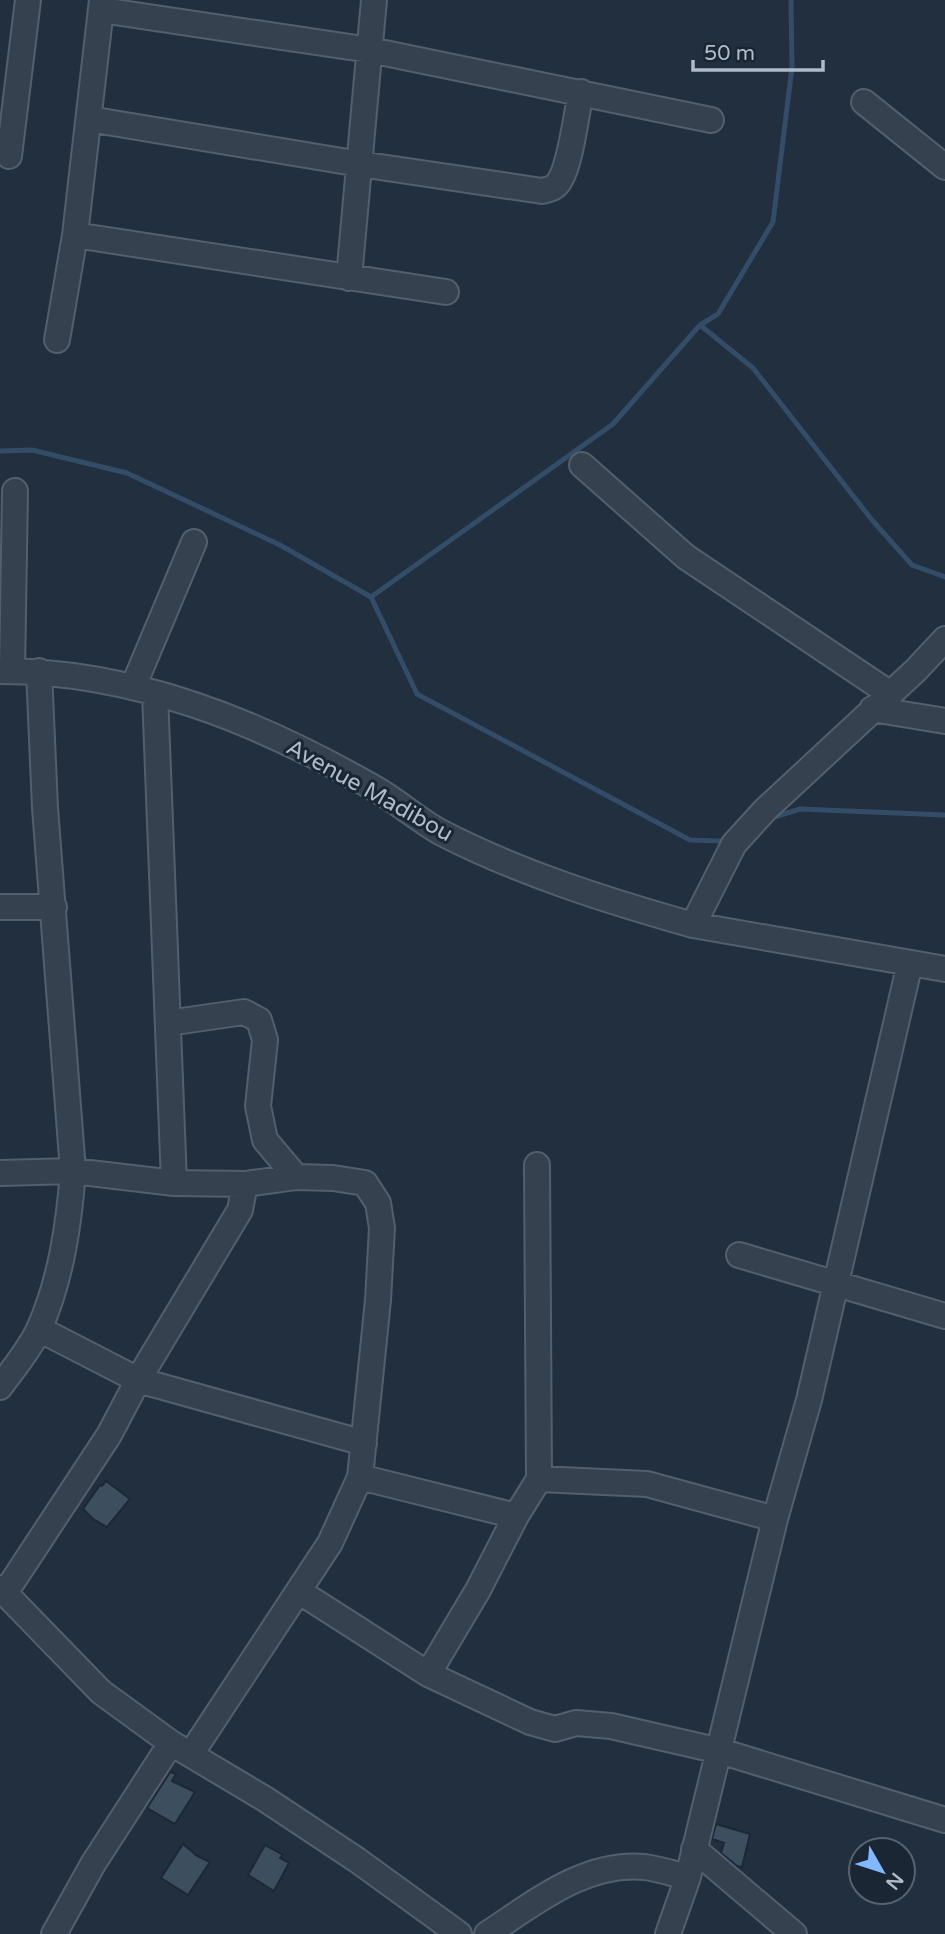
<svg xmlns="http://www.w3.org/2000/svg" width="945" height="1934" font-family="'Varela Round',sans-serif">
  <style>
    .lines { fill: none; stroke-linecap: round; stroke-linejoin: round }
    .stream { stroke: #334c68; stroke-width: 5 }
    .building { fill: #3d4e5f; stroke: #1d2836; stroke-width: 2 }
    .minor-casing { stroke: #545f6d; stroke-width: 28 }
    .minor { stroke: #35414f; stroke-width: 24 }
    .labels { text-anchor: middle; stroke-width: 6; stroke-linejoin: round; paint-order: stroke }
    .street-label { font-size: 23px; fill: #b1bcca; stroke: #1b2634 }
  </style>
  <rect width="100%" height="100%" fill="#212f3f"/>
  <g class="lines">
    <path class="stream" d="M700 325 718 314 773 222 792 67 791 0
      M0 451 32 450 127 473 280 545 371 597 417 694 690 840 720 841 727 838
      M371 597 613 424 700 325 753 368 872 520 912 565 945 577
      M771 818 800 809 945 815"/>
  </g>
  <path class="building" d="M106 1481 130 1499 107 1527 93 1519 83 1509 100 1485 102 1486Z
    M170 1772 176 1774 172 1781 195 1792 175 1824 147 1808Z
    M716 1824 750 1834 742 1867 737 1866 721 1853 724 1843 712 1839Z
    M183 1844 197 1856 210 1862 188 1895 161 1878Z
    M265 1845 283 1855 280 1858 289 1863 274 1891 248 1875Z"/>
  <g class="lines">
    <g class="minor-casing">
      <path id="minor" d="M101 10 370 50 711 120
        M864 102 945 167
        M89 119 360 164 542 191C550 189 556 188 560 180 571 162 576 115 581 92
        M9 156 28 0
        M75 235 446 292
        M349 278 374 0
        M57 340 75 235 102 0
        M582 465 686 557 889 693
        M0 671C134 671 259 722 374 788 397 801 417 819 440 832 519 873 608 901 693 925L945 969
        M12 671 15 491
        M133 687 194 542
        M155 693 174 1183
        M872 709 945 721
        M0 907H54
        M693 925 734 844 765 810 916 670 945 639
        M168 1023 244 1012 259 1020 265 1040 258 1106 265 1140 296 1177
        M537 1165 539 1479
        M0 1173 73 1171 174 1183 245 1184 296 1177 333 1178 365 1183 378 1203 382 1228 378 1300 360 1477 330 1543 191 1754
        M739 1255 945 1316
        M39 1329 138 1380 364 1443
        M0 1387C13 1369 30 1349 39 1329 61 1280 69 1224 73 1171L45 808 39 671
        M360 1477 516 1516 539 1479 647 1484 775 1519
        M0 1588 101 1692 171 1743 265 1799 357 1860 459 1934
        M300 1592 428 1674 478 1590 516 1516
        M5 1593 109 1435 138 1380 240 1210 245 1184
        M428 1674 530 1722 555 1729 576 1723 611 1726 720 1751 945 1820
        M694 1849 794 1934
        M688 1877 775 1519 809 1400 910 963
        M54 1934 93 1864 171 1743
        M487 1934C535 1903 585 1861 645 1867 659 1869 674 1874 688 1877L668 1934"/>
    </g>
    <use href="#minor" class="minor"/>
  </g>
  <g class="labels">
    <g class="street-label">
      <text transform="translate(370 790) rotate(29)" y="8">Avenue Madibou</text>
    </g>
  </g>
  <g transform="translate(882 1871) rotate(129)"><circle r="33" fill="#1b2634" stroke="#576270" stroke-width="2"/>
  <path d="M0-5L12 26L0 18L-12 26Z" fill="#82b8ff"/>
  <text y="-10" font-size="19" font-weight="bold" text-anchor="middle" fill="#b1bcca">N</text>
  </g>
  <path d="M693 60v10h130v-10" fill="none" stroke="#b1bcca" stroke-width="3.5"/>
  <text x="704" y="60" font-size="21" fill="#b1bcca" stroke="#1b2634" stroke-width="5" paint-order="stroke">50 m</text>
</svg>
